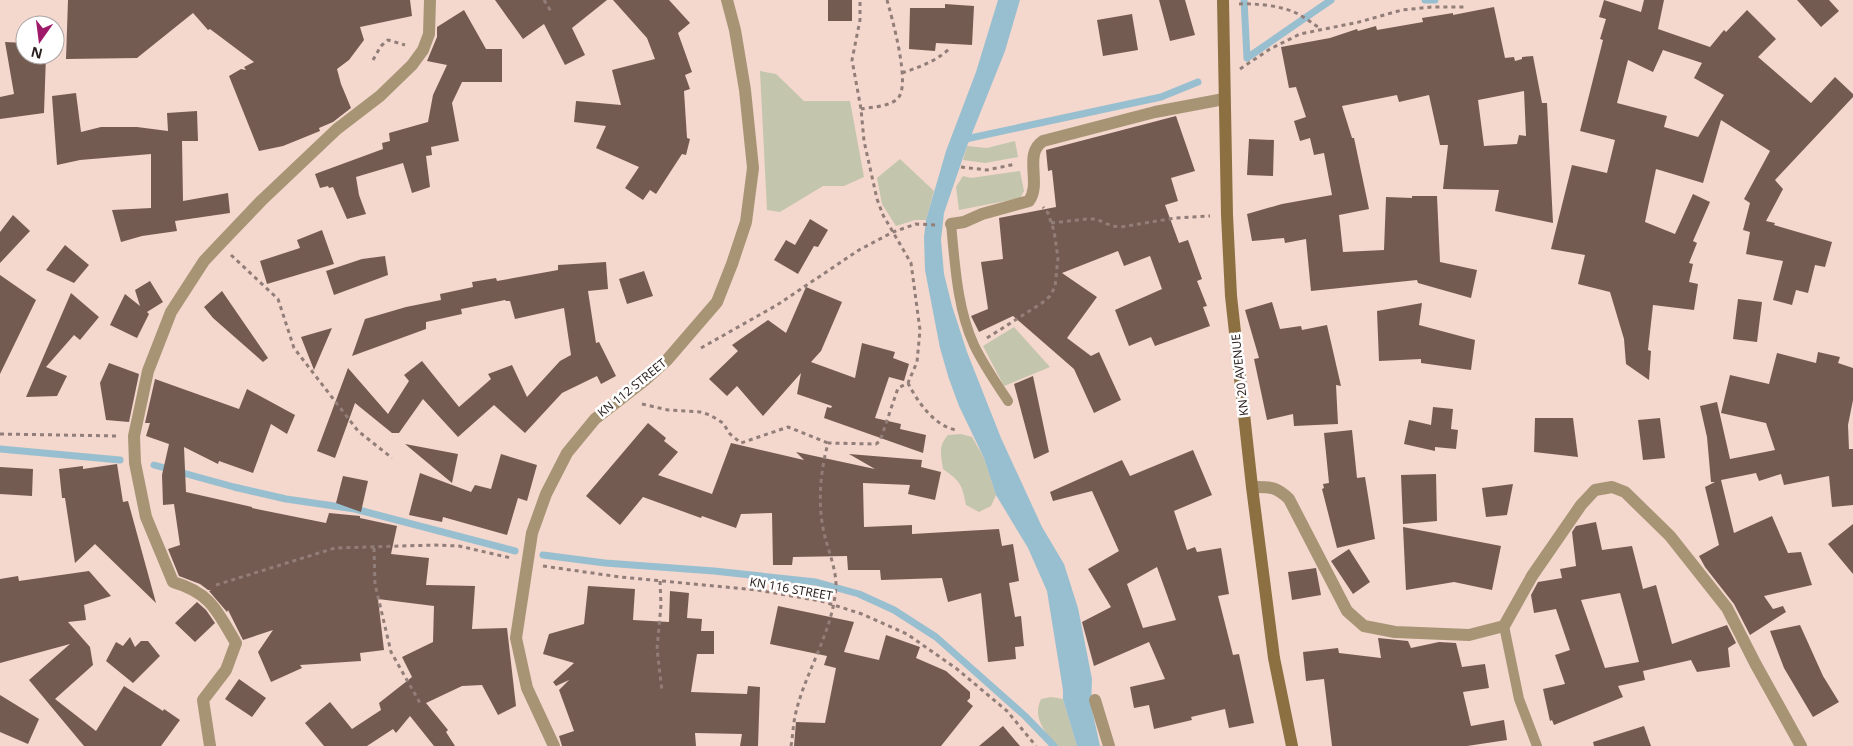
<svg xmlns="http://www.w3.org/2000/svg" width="1853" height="746" font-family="'Noto Sans',sans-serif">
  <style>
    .green { fill: #c3c5ac }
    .water { fill: #98bfd0 }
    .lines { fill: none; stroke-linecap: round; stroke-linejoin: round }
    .stream { stroke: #98bfd0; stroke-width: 7 }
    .building { fill: #745b52; fill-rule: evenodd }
    .path { stroke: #927e78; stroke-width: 3; stroke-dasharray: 4 4; stroke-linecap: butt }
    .service { stroke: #a79475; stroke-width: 10 }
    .minor { stroke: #a79475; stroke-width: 12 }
    .tertiary { stroke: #a79475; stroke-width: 12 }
    .secondary { stroke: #8c7041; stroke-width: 12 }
    .labels { text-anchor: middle; stroke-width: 5; stroke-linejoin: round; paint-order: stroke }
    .street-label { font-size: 12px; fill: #2a1f1c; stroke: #fff }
  </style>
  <rect width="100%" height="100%" fill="#f4d7cd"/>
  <path class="green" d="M760 71 776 74 804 101H850L864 177 844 186H823L780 212 767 210Z
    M1015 141 1018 157 985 163 963 160 967 146 987 148Z
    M900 159 934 191 926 220H915L896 226 882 204 877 178Z
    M1020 171 1024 191 1020 198 959 210 956 187 963 176 971 178Z
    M1014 327 1050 367 1004 386 983 346Z
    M961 434 972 437 984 458 996 495 991 506 979 512 966 505C962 484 960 481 943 469 941 455 938 446 948 435Z
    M1051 697 1063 699 1077 746H1052C1045 727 1032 719 1041 699Z"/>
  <path class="water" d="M998 0H1020L1005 51 967 146 944 213 941 240 944 274 952 306 967 352 1001 438 1042 527 1064 564 1078 608 1092 679 1091 705 1100 746H1077L1063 699V690L1047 591 1028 548 996 495 984 458 959 406 949 379 940 348 925 270 924 237 926 220 946 151 976 72Z"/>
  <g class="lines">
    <path class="stream" d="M1244 0 1247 58
      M1425 0H1435
      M1247 58 1331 0
      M961 140 1161 97 1198 82
      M0 449 120 460
      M154 465 234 487 286 499 355 509 515 551
      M543 555 605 563 714 571 816 582 859 594 894 610 936 637 1025 716 1054 746"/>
  </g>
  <path class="building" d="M68 0H410L412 16 360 27 364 40 349 60 337 69 341 84 351 108 333 122 319 128 320 131 283 146 259 151 229 76 241 69 246 70 244 67 254 62 210 29 208 30 193 13 137 58 66 59Z
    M495 0H607L572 28 585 55 565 65 544 24 523 39Z
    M613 0H669L690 23 678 33 692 72 685 75 690 89 684 91 687 138 690 139 686 155 682 154 656 194 650 190 643 200 625 188 639 167 596 148 606 126 574 122 576 101 621 105 612 70 655 59 647 38Z
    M828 0H852V21H828Z
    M1159 0H1185L1195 35 1170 41Z
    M1604 0 1641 12 1644 0H1664L1658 29 1710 47 1724 30 1726 32 1747 10 1776 39 1758 57 1811 103 1835 77 1853 94V97L1775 180 1783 189 1766 221 1775 223 1774 225 1832 242 1825 267 1815 265 1808 293 1796 290 1792 305 1773 300 1783 261 1746 254 1750 232 1743 230 1750 203 1744 199 1770 151 1721 120 1703 183 1656 169 1645 222 1675 234 1693 194 1710 202 1693 241 1697 243 1689 263 1693 264 1689 282 1698 284 1694 310 1653 305 1648 350 1651 351 1649 380 1626 364 1624 339 1610 292 1578 284 1585 255 1551 249 1572 165 1607 173 1615 140 1580 131 1603 40 1600 39 1606 19 1599 17ZM1663 50 1702 63 1694 78 1724 95 1698 137 1664 127 1667 116 1617 103 1628 60 1653 72Z
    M1797 0H1829L1839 11 1821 27Z
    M945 4 974 6 972 45 936 43 935 51 909 49 910 8H945Z
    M1494 7 1505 58 1514 57 1515 61 1522 59V57L1533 56 1542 103H1547L1553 223 1495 211 1499 190 1443 189 1448 145H1440L1429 95 1399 102 1397 95 1342 106 1352 138H1354L1369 209 1339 215 1343 252 1384 250 1386 197 1412 198V196H1437L1440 262 1477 270 1471 298 1418 283 1417 280 1311 291 1306 239 1285 243 1284 238 1252 241 1247 214 1282 204 1332 195 1324 153 1314 155 1310 138 1300 141 1294 121 1306 117 1296 87 1289 88 1281 47 1330 38 1357 29 1358 31 1376 26 1377 30 1423 22 1422 18 1453 13V15ZM1524 91 1526 136 1519 135 1517 144 1484 146 1478 100Z
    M464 10 486 49H502V82H462L452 103 459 141 431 147 432 155 426 156 430 187 412 193 403 163 356 177 359 195 366 214 347 219 333 187 329 188 328 186 320 188 315 174 383 149 382 143 390 141 389 133 428 122 433 95 447 65 427 61 437 37V27Z
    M1132 14 1138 50 1103 56 1097 20Z
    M5 42 25 43V55H46L44 113 0 119V97L14 94Z
    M76 93 81 132 101 127H137L168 131 167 113 197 111 198 141H182L183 201 228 193 230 213 175 221 177 231 142 236 121 242 112 210 151 208V154L80 160 57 165 52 96Z
    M1176 116 1195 171 1171 178 1178 201 1165 205 1179 243 1188 240 1202 279 1197 281 1207 306 1203 307 1210 326 1155 346 1151 337 1129 346 1115 310 1162 289 1150 256 1124 266 1118 251 1062 273 1097 297 1067 338 1091 356 1099 352 1121 400 1094 413 1074 369 1013 316 979 332 971 316 988 309 981 262 1003 259 999 218 1056 207 1052 170 1048 171 1046 150Z
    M1249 139 1274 140 1273 176 1247 175Z
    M13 215 30 231 0 263V232Z
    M810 219 828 230 818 247 814 246 798 274 774 260 786 240 795 245Z
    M322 230 334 264 267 284 260 261 300 248 297 240Z
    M65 245 89 265 74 283 46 270Z
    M385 256 388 275 334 295 326 271 362 259Z
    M606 262 608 289 588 291 596 343 599 342 616 376 601 384 597 376 562 393 525 433 494 405 458 437 423 399 399 433H392L355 403 335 458 317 451 348 368 388 414 409 381 404 375 422 361 459 407 491 379 488 374 512 365 527 397 560 361 571 355 564 308 515 319 510 301H506L505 300 461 309 462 314 426 322V329L352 356 365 319 406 307 441 300 440 294 473 287 472 282 496 278 497 281 558 270V265Z
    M644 271 653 296 627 304 619 279Z
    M0 275 36 300 0 374Z
    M150 281 163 302 147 312 149 314 137 338 110 325 125 294 140 306 135 290Z
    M806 287 842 302 821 351 811 362 855 378 862 343 895 352 893 358 909 364 904 381 889 377 875 418 901 424 900 429 926 435 923 453 824 418 827 407 831 408 832 406 797 394 801 373 763 416 737 386 727 396 709 379 738 351 732 345 768 320 786 333Z
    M222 291 268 358 263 362 213 318 204 307Z
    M71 293 99 317 80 340 74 335 46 367 67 376 57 396 26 397Z
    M1738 299 1762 302 1757 342 1733 339Z
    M1272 302 1280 329 1301 326 1302 330 1327 325 1341 386 1336 385 1338 424 1294 426 1293 414 1267 420 1254 359 1259 358 1245 310Z
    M1422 303 1419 325 1475 340 1471 370 1421 363V359L1379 361 1377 311Z
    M332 328 314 370 301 337Z
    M1818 352 1840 357 1838 363 1853 368V400L1848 425 1849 449H1853V505L1832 507 1829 476 1784 485 1781 474 1759 481 1756 473 1721 480 1734 533 1772 516 1788 553 1801 552 1812 585 1764 596 1773 609 1783 606 1786 612 1750 635 1734 604 1705 567 1699 556 1719 545 1705 487 1715 482H1711L1707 437 1700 406 1717 402 1730 459 1775 450 1766 423 1721 413 1730 375 1769 384 1777 353 1816 363Z
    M109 363 139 374 129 422 106 420 100 383Z
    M1033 376 1049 452 1034 459 1014 384Z
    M155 379 239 409 247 389 295 415 287 434 271 424 253 473 219 461 218 464 184 447 186 492 252 507V508L326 523 329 513 360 516V518L397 526 391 554 429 558 426 585 475 586 472 629 507 628 516 706 498 715 482 685 462 686 426 703 448 730 446 732 455 746H434L410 716 396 733 393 729 367 746H324L305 723 330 702 352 729 381 710 379 703 412 677 402 657 433 642 434 606 378 599 384 650 360 653 361 661 300 665 302 668 271 682 258 652 273 630 243 640 228 610 227 612 209 591 211 590H208L200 584 179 576 168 549 180 545 174 504 163 505 162 475 169 444 146 436 150 423H145Z
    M1433 407 1453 409 1451 429 1458 430 1456 449 1435 447V451L1404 444 1409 420 1431 425Z
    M1535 418H1573L1578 457 1534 452Z
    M1660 418 1665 458 1643 460 1638 420Z
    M648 423 666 438 664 441 678 452 658 475 712 494 731 443 804 460 796 452 875 469 849 454 922 460 921 467 941 472 935 500 908 494 910 485 863 483 864 527 912 525V534L999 529 1002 546 1013 544 1019 581 1009 583 1015 617 1021 616 1024 646 1015 647 1016 659 988 662 981 593 948 602 942 578 881 580 880 570H848L847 556 793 557 792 565H773L772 513 741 514 736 528 702 516 701 518 643 497 620 525 586 496Z
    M1352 430 1357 478 1365 477 1375 539 1337 548 1322 489 1324 488 1323 484 1329 483 1324 433Z
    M405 444 458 454 452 483Z
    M1193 450 1212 495 1174 511 1187 550 1195 547 1197 552 1221 548 1229 594 1218 596 1233 655 1239 654 1254 723 1229 728 1225 709 1191 717 1192 720 1154 729 1149 705 1134 708 1130 687 1165 679 1149 642 1094 666 1082 622 1111 607 1088 569 1119 551 1092 491 1053 501 1050 492 1122 460 1130 476ZM1157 567 1176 620 1143 628 1127 584Z
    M501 454 537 465 527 501 518 498 507 535 443 517 442 522 409 515 420 473 471 492 475 485 491 489Z
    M117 464 123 502 128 501 156 603 95 544 75 563 65 498H62L59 469 83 466V469Z
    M0 467 33 469 32 496 0 494Z
    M1436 474 1437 521 1403 524 1401 475Z
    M343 476 368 481 361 512 336 503Z
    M1513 484 1507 515 1486 517 1482 488Z
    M1596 522 1602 550 1632 546 1643 589 1656 585 1672 644 1727 625 1736 643 1728 648 1730 667 1697 672 1691 660 1643 671 1645 680 1618 686 1623 697 1554 725 1552 720 1550 721 1543 689 1565 684 1555 655 1570 650 1556 609 1534 613 1531 595 1538 582 1562 578 1560 569 1576 566 1572 532 1576 526ZM1620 593 1639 662 1605 668 1581 600Z
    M1853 524V574L1828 544Z
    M1403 527 1501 546 1492 590 1454 582 1406 590Z
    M1349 549 1370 582 1353 594 1331 561Z
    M1316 568 1321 595 1292 600 1288 572Z
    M89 571 111 596 84 605 86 620 68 622 90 647 93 665 55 699 96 731 124 686 163 711 164 709 180 720 161 746H84L29 680 70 644 0 663V579L18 576 19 581Z
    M588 586 635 589 633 620 669 622 670 591 689 593 687 618 702 619 701 631H714V654H697L691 692 747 694 748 686 760 687 758 746H740L742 734 695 733 696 746H562L559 736 574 731 559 690 569 680 556 686 553 682 574 663 543 654 549 634 584 624Z
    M197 602 206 610 215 623 195 642 175 623Z
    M778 606 854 622 844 652 879 660 886 635 920 647 916 658 946 671 970 692V698L967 701 973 706 941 746H794L796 722 825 723 836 668 824 665 827 656 770 644Z
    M1800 625 1823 676 1839 702 1813 717 1784 668 1770 631Z
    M130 637 135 647 141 641H148L160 656 133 683 106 661 116 642 123 646Z
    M1378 638 1408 641 1411 648 1439 642 1456 643 1462 667 1485 664 1489 688 1463 692 1471 726 1504 720 1507 740 1467 746H1332L1324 679 1306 681 1303 652 1338 648 1339 653 1381 658Z
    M239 679 266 698 252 717 225 699Z
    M0 695 39 719 28 744 0 732Z
    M1003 726 1020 746H979Z
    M1644 726 1651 746H1594L1593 742Z"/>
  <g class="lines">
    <path class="path" d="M544 0 552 13
      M1239 4C1255 3 1284 6 1298 14 1306 18 1313 24 1321 29
      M373 60 381 46 388 40 405 45
      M1240 69 1270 49 1300 34 1359 22 1402 10 1432 7H1464
      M902 73C919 67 935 62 949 49
      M861 109C871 107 890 107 898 98 911 85 892 18 887 0
      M961 167 987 170 1016 164
      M1051 223 1087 219H1096L1112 226 1121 227 1175 218 1210 216
      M231 255 278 299 294 348 358 431 392 458
      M987 338 1042 303 1050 296 1055 287 1058 258 1054 231 1048 213 1043 207
      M701 348 777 305 859 250 893 232 916 224 936 225
      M908 383C917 401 934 426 956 430
      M642 404 668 410 700 412 710 415 723 423 730 434 741 443 788 427 828 443
      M0 434 119 436
      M374 548 375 584 391 652 420 703
      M543 566 620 577 757 590 821 601 862 614 907 634 957 669 1007 711 1036 746
      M660 581 661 605 657 649 662 691
      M216 585 335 548 435 545 459 546 511 558
      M791 746C793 735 793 723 796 712 806 670 834 630 836 585 836 570 829 552 825 537 817 506 820 473 828 443L876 444 880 441 898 388 908 383 917 362 920 330 911 263 883 215 877 199 864 141 861 109 852 60 860 20V0"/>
    <path class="service" d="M951 224C955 264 957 308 974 345 983 364 996 383 1008 401
      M1504 626 1519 699 1537 746"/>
    <path class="minor" d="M951 224 964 222 982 214 1029 201C1042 183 1023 154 1043 141L1155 112 1224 99
      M1252 487C1270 487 1276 486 1289 499L1347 611 1364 626 1395 632 1469 635 1504 626 1532 576 1581 505 1595 490 1612 487 1625 492 1670 536 1727 608 1755 663 1801 746
      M1095 700 1109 746
      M210 746 203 700 226 670 236 643C217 611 211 593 173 582L146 517 135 463 134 436 148 371 171 312 204 261 220 244 261 201 337 129 380 96 412 65 423 50 429 34 430 0"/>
    <path class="tertiary" d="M554 746 527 688 516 638 532 533 546 494 567 453 595 419 645 380 667 360 717 302 732 264 746 222 753 168 745 90 735 30 727 0"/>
    <path class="secondary" d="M1223 0 1227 215 1231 296 1252 487 1274 658 1292 746"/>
  </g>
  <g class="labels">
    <g class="street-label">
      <text transform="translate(1240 375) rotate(-96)" y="4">KN 20 AVENUE</text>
      <text transform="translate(632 388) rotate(-39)" y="4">KN 112 STREET</text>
      <text transform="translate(791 589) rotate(10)" y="4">KN 116 STREET</text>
    </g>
  </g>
  <g transform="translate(40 40) rotate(194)"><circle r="24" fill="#ffffff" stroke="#aaa5a4"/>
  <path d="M0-4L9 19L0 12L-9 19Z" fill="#9e196a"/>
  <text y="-8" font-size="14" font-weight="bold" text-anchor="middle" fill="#2a1f1c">N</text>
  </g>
</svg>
